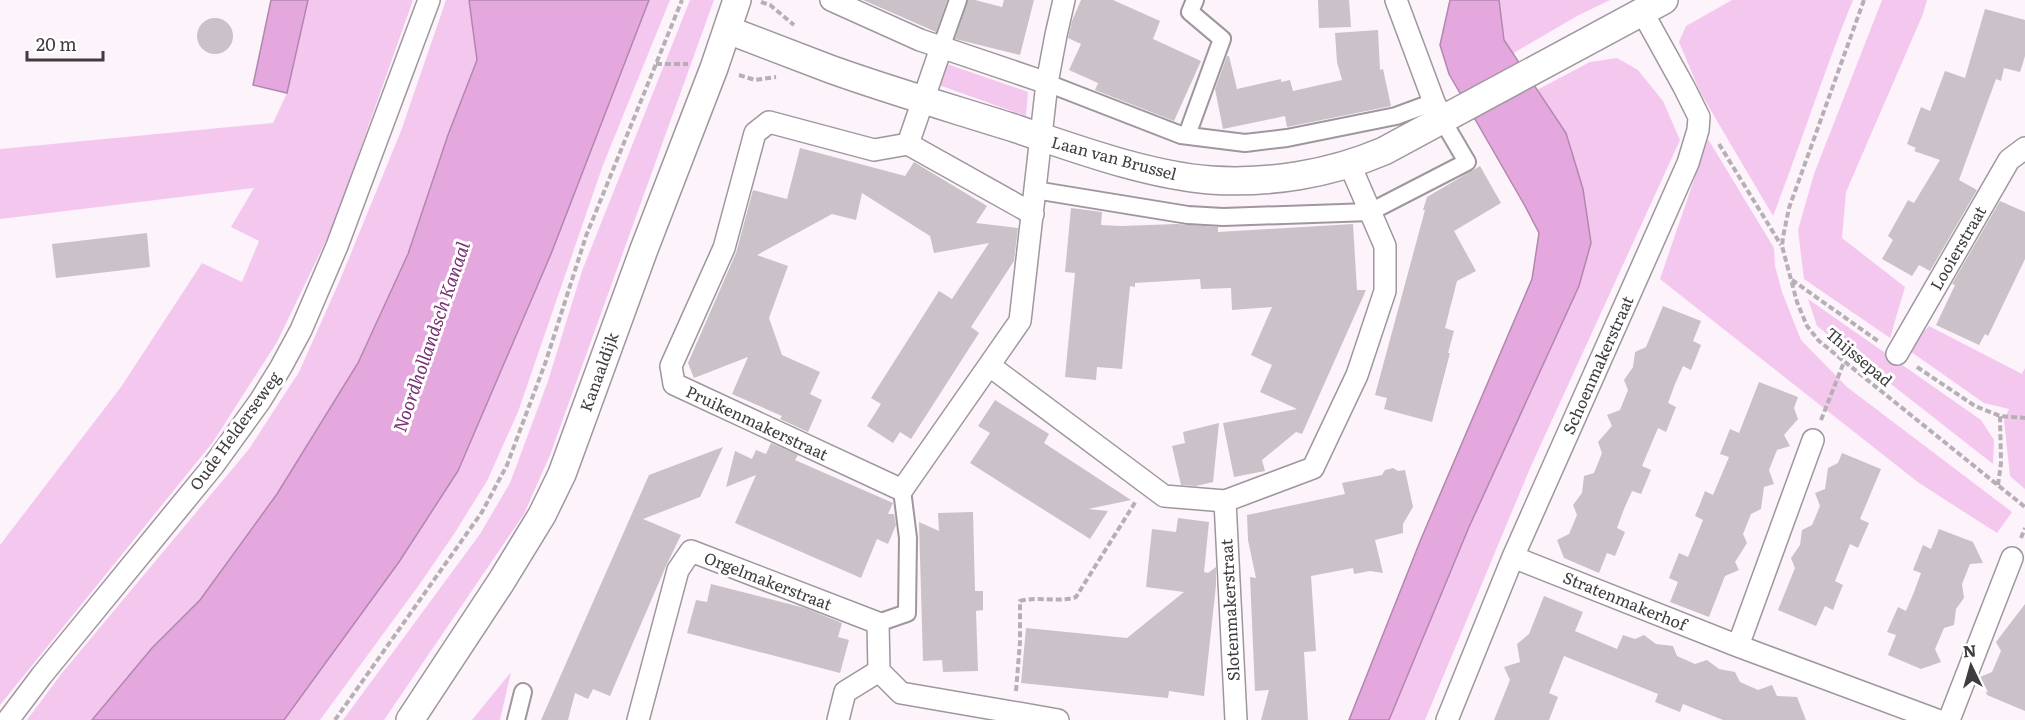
<svg xmlns="http://www.w3.org/2000/svg" width="2025" height="720" font-family="Literata,serif">
  <style>
    .green { fill: #f4c7ef }
    .water { fill: #e4a7de; stroke: #b287ae; stroke-width: 1.5 }
    .building { fill: #cac1c9 }
    .lines { fill: none; stroke-linecap: round; stroke-linejoin: round }
    .pedestrian-casing { stroke: #9f969e; stroke-width: 20 }
    .minor-casing { stroke: #9f969e; stroke-width: 24 }
    .tertiary-casing { stroke: #9f969e; stroke-width: 30 }
    .path { stroke: #b6afb5; stroke-width: 4; stroke-dasharray: 6 3; stroke-linecap: butt }
    .pedestrian { stroke: #fff; stroke-width: 16 }
    .minor { stroke: #fff; stroke-width: 21 }
    .tertiary { stroke: #fff; stroke-width: 27 }
    .labels { text-anchor: middle; stroke-width: 6; stroke-linejoin: round; paint-order: stroke }
    .street-label { font-size: 16px; fill: #3f3b3e; stroke: #fff }
    .water-label { font-size: 18px; font-style: italic; fill: #783174; stroke: #fff }
  </style>
  <rect width="100%" height="100%" fill="#fcf3fb"/>
  <path class="green" d="M308 0H413L333 226 277 342 213 442 0 705V545L121 387 202 263 242 282 259 241 231 227 254 188 0 219V149L273 123 287 93Z
    M446 0H469L477 60 448 135 408 254 358 363 277 494 200 600 152 648 92 720H27L62 673 249 449 299 372 340 280 401 131Z
    M649 0H670L603 165 518 412 487 481 454 534 419 585 320 720H284L399 562 458 471 551 254Z
    M690 0H714L550 455 524 514 384 720H343L480 534 510 483 548 381 582 271Z
    M1499 0H1610L1577 16 1512 54 1504 40Z
    M1732 0H1853C1824 71 1801 144 1773 216L1700 92 1679 42 1686 26Z
    M1882 0H1927L1923 14 1846 192 1842 238 1905 287 1890 338 1804 279 1798 230 1814 174Z
    M1617 58 1638 70 1663 101 1680 140 1531 466 1425 720H1389L1469 527 1579 286 1591 243 1583 189 1566 133 1537 90 1590 62Z
    M947 64 1028 92 1026 116 936 84Z
    M1708 139 1774 248 1775 266 1782 292 1801 340 1847 387 2012 512 1997 533 1919 483 1660 279Z
    M1808 299 1981 420 1994 440 1993 464 1817 326Z
    M1929 326 2022 374 2025 368V489L2010 476 2004 421 2009 409 1984 403 1907 349Z
    M511 672 500 720H472Z"/>
  <path class="water" d="M271 0H308L287 93 253 85Z
    M469 0H649L551 254 458 471 399 562 284 720H92L152 648 200 600 277 494 358 363 408 254 448 135 477 60Z
    M1450 0H1499L1504 40 1566 133 1583 189 1591 243 1579 286 1469 527 1389 720H1349L1421 539 1532 279 1539 233 1525 206 1449 74 1440 45Z"/>
  <path class="building" d="M863 0H947L936 32Z
    M968 0H975L1002 7 1004 0H1034L1020 55 955 39Z
    M1081 0H1113L1160 21 1153 39 1201 61 1174 121 1095 90 1098 83 1069 70 1081 44 1068 38 1072 21Z
    M1318 0H1349L1351 27 1319 28Z
    M1985 9 2025 20V56L2020 72 2004 68 2001 81 1996 79 1959 180 1977 190 1930 271 1919 265 1912 276 1882 259 1893 240 1888 236 1908 200 1914 203 1940 160 1914 151 1916 148 1907 144 1921 107 1930 111 1945 71 1965 78Z
    M197 36a18 18 0 1 1 36 0a18 18 0 1 1-36 0Z
    M1378 30 1380 70 1383 69 1391 106 1287 127 1285 116 1223 129 1215 89 1227 56H1229L1237 89 1281 79V82L1290 80 1293 91 1342 80 1337 62 1335 33Z
    M800 148 905 176 914 162 987 206 976 223 1018 228 1014 261 971 327 979 333 911 439 900 432 893 443 867 426 881 404 871 398 939 291 952 299 989 243 934 253 930 236 862 193 856 220 832 214 757 255 788 266 769 318 782 355 820 372 810 394 822 400 808 432 780 419 782 416 732 394 748 357 694 378 688 363 736 253 753 190 787 199Z
    M1480 166 1501 203 1454 231 1476 271 1457 281 1445 328 1454 331 1448 353H1450L1432 422 1384 409 1387 398 1375 395 1425 210H1423L1427 197Z
    M2000 201 2025 212V259L1988 336 1985 334 1979 345 1936 325 1955 285 1952 284Z
    M1071 208 1102 212 1101 225 1122 226 1177 224 1218 227V232L1353 224 1357 290H1366L1302 434 1296 432 1262 460 1265 471 1234 477 1223 423 1297 409 1260 392 1272 365 1251 355 1272 307 1232 310 1231 288 1201 289 1200 279 1135 283V287L1130 286 1122 369 1097 367 1096 380 1065 377 1075 273 1065 272Z
    M147 233 150 267 56 278 52 244Z
    M1663 306 1701 321 1693 341 1701 345 1691 370 1683 366 1675 384 1668 403 1676 407 1666 432 1658 428 1642 466 1651 470 1641 494 1632 491 1624 509 1617 528 1625 532 1615 556 1607 553 1599 573 1564 558 1557 540 1569 534 1577 515 1573 505 1582 493 1584 476 1594 473 1602 453 1598 442 1612 426 1607 415 1620 410 1628 390 1624 380 1633 367 1635 352 1646 347Z
    M1759 382 1798 397 1794 408 1798 419 1784 435 1790 446 1777 450 1769 470 1774 484 1764 487 1761 509 1751 514 1743 534 1747 543 1735 562 1739 570 1725 576 1709 617 1670 602 1678 582 1669 578 1679 553 1688 557 1703 520 1695 516 1700 504 1705 491 1713 495 1729 457 1720 454 1730 429 1739 433Z
    M995 400 1049 434 1044 443 1131 500 1088 509 1108 511 1090 539 970 463 990 433 978 426Z
    M1219 423 1213 482 1196 486 1181 485 1172 446 1185 443 1183 432Z
    M771 443 798 455 795 460 893 503 888 514H894L896 525 888 544 877 539 861 578 735 523 756 475 726 487 735 451 752 459 756 450 766 454Z
    M723 447 700 497 643 519 681 535 666 566 610 696 593 689 588 699 575 693 568 720H541L649 475Z
    M1842 453 1881 469 1860 519 1869 523 1858 548 1850 544 1835 581 1843 585 1838 597 1833 610 1825 606 1816 626 1778 610 1795 568 1791 558 1800 545 1802 530 1812 525 1820 506 1815 493 1825 489 1828 468 1838 463Z
    M1393 468 1398 471 1405 470 1413 507 1403 524V533L1375 540 1383 573 1370 571 1354 574 1353 568 1311 576 1316 651 1304 652 1308 720H1261L1269 690 1255 691 1250 577 1256 578 1248 540 1247 515 1345 494 1342 483 1382 475 1385 470Z
    M973 512 975 591H983V610L976 611 978 671 943 672 942 660 923 661 919 522 939 531 938 513Z
    M1178 518 1209 522 1204 572 1208 573 1216 567V585L1204 696 1169 691 1168 698 1021 683 1026 628 1127 638 1184 592 1146 587 1152 529 1176 532Z
    M1939 529 1973 542 1983 563 1970 564 1962 584 1964 598 1956 609 1954 625 1944 628 1935 649 1941 662 1921 669 1888 655 1896 635 1887 632 1898 607 1906 611 1914 592 1921 573 1913 570 1923 545 1931 549Z
    M711 584 805 608 842 623 838 637 849 640 840 673 687 633 696 600 707 602Z
    M1544 596 1583 612 1575 631 1617 649 1623 635 1635 639 1644 635 1656 644 1673 646 1677 656 1695 664 1707 660 1719 669 1735 672 1740 682 1758 690 1772 685 1777 696 1797 697 1806 720H1723L1683 704 1680 712 1655 702 1658 694 1564 656 1549 693 1558 697 1549 720H1494L1510 680 1504 667 1520 662 1517 644 1529 634Z
    M2025 604V711L1987 695 1980 677 1992 672 2001 651 1996 642Z"/>
  <g class="lines">
    <g class="pedestrian-casing">
      <path id="pedestrian" d="M941 48 958 0
        M1047 83 1181 135 1245 143 1287 138 1396 116 1434 102
        M1187 135 1222 39 1190 12 1195 0
        M1035 190 1188 215 1223 217 1370 212 1467 162 1443 121
        M878 623 907 613 908 538 902 490
        M516 720 523 692"/>
    </g>
    <g class="minor-casing">
      <path id="minor" d="M831 0 920 40 1047 83
        M1396 0 1434 102 1443 121
        M908 144 941 48
        M1033 214 908 144 874 150 769 122 755 133 724 248 671 366 674 384 902 490 1020 321 1047 83 1056 35 1064 0
        M1897 354 2009 160 2025 148
        M990 366 1164 496 1225 501 1313 468 1357 375 1385 291V246L1350 165
        M1225 501 1236 720
        M1513 557 1738 646 1937 720
        M1738 646 1813 440
        M879 671 901 693 1058 720
        M8 720 42 675 213 466 260 401 281 367 301 330 337 246 429 0
        M638 720 678 570 691 551 878 623 879 671 845 692 838 720
        M1447 720 1513 557 1688 163 1698 130 1699 117 1684 87 1643 13
        M1949 720 2012 558"/>
    </g>
    <g class="tertiary-casing">
      <path id="tertiary" d="M728 30C762 43 796 56 830 69 891 91 954 109 1017 129 1077 149 1147 175 1210 180 1269 184 1330 174 1384 151L1664 0
        M410 720 501 582 542 515 562 474 643 252 714 68 737 0"/>
    </g>
    <path class="path" d="M1864 0 1789 208 1783 237 1782 246 1797 302 1807 326 1819 341 2025 507
      M761 2 770 5 794 25
      M656 64H688
      M739 75 755 80 776 77
      M1719 144 1781 245
      M1792 280 1878 341
      M1917 367 1975 406 2000 416 2025 418
      M1821 420 1844 362
      M1998 485 2001 463 2000 416
      M2021 538 2025 528
      M1016 691 1020 642V601C1039 596 1058 603 1076 597L1136 501
      M335 720 482 512 507 465 546 361 586 236 682 0"/>
    <use href="#pedestrian" class="pedestrian"/>
    <use href="#minor" class="minor"/>
    <use href="#tertiary" class="tertiary"/>
  </g>
  <g class="labels">
    <g class="street-label">
      <text transform="translate(1114 158) rotate(15)" y="6">Laan van Brussel</text>
      <text transform="translate(1958 248) rotate(-60)" y="6">Looierstraat</text>
      <text transform="translate(1859 357) rotate(40)" y="6">Thijssepad</text>
      <text transform="translate(1598 365) rotate(-66)" y="6">Schoenmakerstraat</text>
      <text transform="translate(599 372) rotate(-70)" y="6">Kanaaldijk</text>
      <text transform="translate(757 423) rotate(25)" y="6">Pruikenmakerstraat</text>
      <text transform="translate(235 431) rotate(-54)" y="6">Oude Helderseweg</text>
      <text transform="translate(768 581) rotate(21)" y="6">Orgelmakerstraat</text>
      <text transform="translate(1625 601) rotate(22)" y="6">Stratenmakerhof</text>
      <text transform="translate(1230 610) rotate(-93)" y="6">Slotenmakerstraat</text>
    </g>
    <g class="water-label">
      <text transform="translate(432 337) rotate(-71)" y="6">Noordhollandsch Kanaal</text>
    </g>
  </g>
  <g transform="translate(1971 666) rotate(355)" stroke="#ffffff" stroke-width="4.5" paint-order="stroke">
  <path d="M0-4.5L10 22L0 15L-10 22Z" fill="#3f3b3e"/>
  <text y="-9" font-size="16" font-weight="bold" text-anchor="middle" fill="#3f3b3e">N</text>
  </g>
  <path d="M27 51v9h76v-9" fill="none" stroke="#3f3b3e" stroke-width="3"/>
  <text x="36" y="51" font-size="18" fill="#3f3b3e" stroke="#ffffff" stroke-width="4.5" paint-order="stroke">20 m</text>
</svg>
